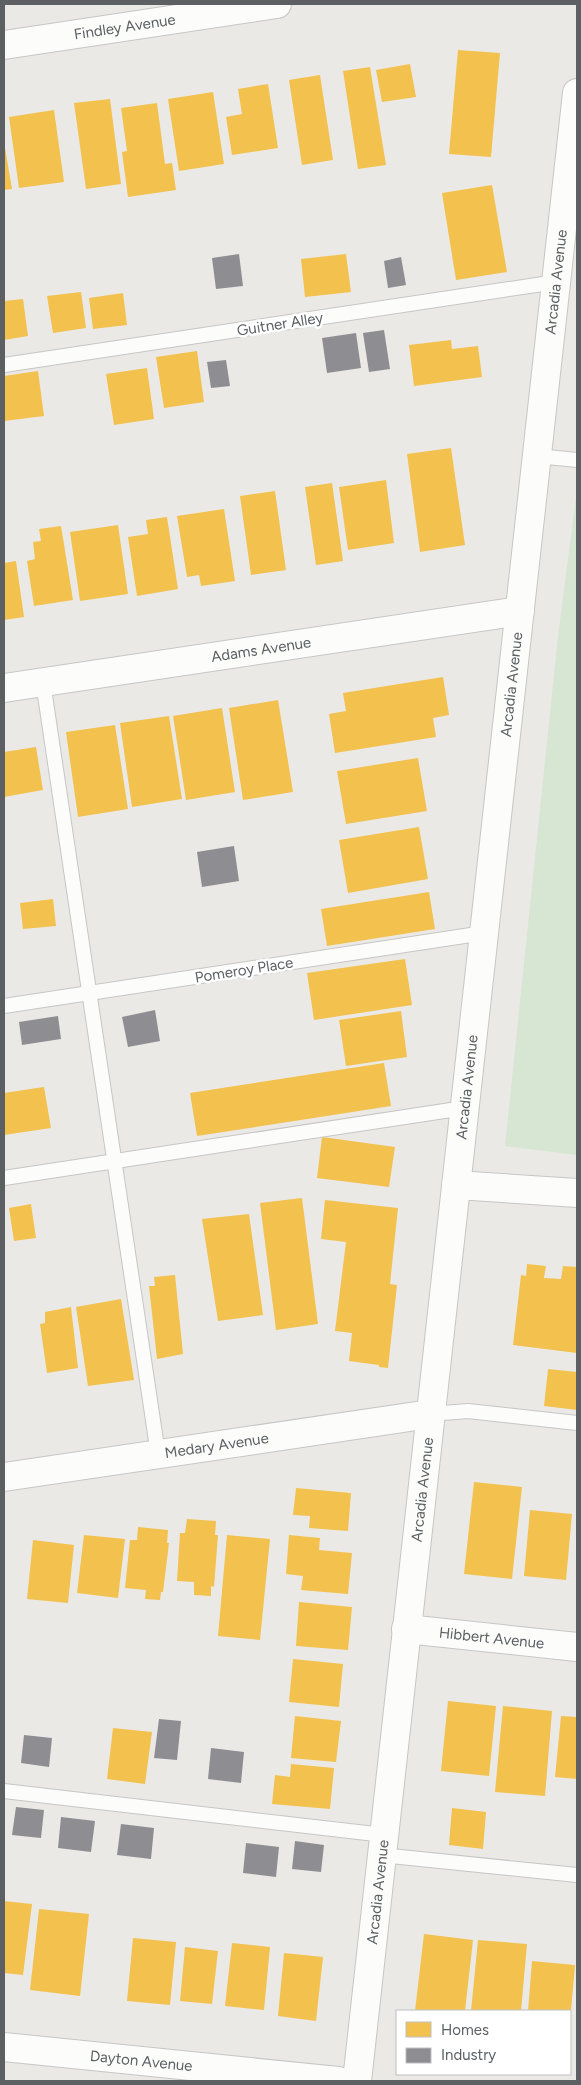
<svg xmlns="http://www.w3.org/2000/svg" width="581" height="2085" font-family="Figtree,sans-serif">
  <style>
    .green { fill: #d7e5d3 }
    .homes { fill: #f2c14e }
    .industry { fill: #8d8d92 }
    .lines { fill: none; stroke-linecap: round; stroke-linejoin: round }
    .service-casing { stroke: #c6c6c6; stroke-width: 16 }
    .minor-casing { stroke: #c6c6c6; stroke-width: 30 }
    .tertiary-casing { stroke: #c6c6c6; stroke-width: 30 }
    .service { stroke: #fcfcfb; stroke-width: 14 }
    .minor { stroke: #fcfcfb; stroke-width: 28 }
    .tertiary { stroke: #fcfcfb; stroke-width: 28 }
    .labels { text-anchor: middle; stroke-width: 5; stroke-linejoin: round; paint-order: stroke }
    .street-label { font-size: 15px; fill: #5c6063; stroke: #fff }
  </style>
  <rect width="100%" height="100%" fill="#ebe9e6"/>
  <path class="green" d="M577 489V1155L505 1146 558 636Z"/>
  <path class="homes" d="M458 50 500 53 491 157 449 154Z
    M410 64 416 97 382 102 376 70Z
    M370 67 386 165 358 169 343 71Z
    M320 75 333 160 302 165 289 80Z
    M268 84 278 148 232 155 226 117 242 114 238 89Z
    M213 92 224 164 179 171 168 99Z
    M110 99 121 184 86 189 74 103Z
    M157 103 165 164 172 163 176 190 128 197 122 152 127 151 121 108Z
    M54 110 64 182 19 188 9 117Z
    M4 142 12 189 4 190Z
    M492 185 507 272 456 280 442 193Z
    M346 254 351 292 305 297 301 259Z
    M81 292 86 328 53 333 47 296Z
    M123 293 127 325 93 329 89 298Z
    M23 299 28 336 4 340V301Z
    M451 340 452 349 478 346 482 377 414 386 409 345Z
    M197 351 204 402 164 408 156 357Z
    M147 368 154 419 114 425 106 374Z
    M38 371 44 416 4 421V376Z
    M451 448 465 545 420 552 407 454Z
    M386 480 394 543 348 550 339 487Z
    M332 483 343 561 316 565 305 487Z
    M275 491 286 570 251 575 240 496Z
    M224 509 235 581 201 586 199 575 187 577 177 516Z
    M167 517 178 589 137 596 128 537 148 534 146 520Z
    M118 525 128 594 80 601 70 532Z
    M61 526 73 600 34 606 27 561 35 559 33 542 41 541 39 529Z
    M16 561 24 617 4 620V563Z
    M443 677 449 715 433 718 436 737 335 753 329 714 346 711 343 693Z
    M278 700 293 792 243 800 229 708Z
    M222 708 235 792 186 800 173 716Z
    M169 716 182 799 132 807 120 723Z
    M115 725 128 809 78 817 66 732Z
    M36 747 43 790 4 797V752Z
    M418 758 427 811 346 824 337 771Z
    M419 827 428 879 348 893 339 840Z
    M429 892 435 929 327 946 321 909Z
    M53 899 56 926 23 929 20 903Z
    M405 959 412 1005 314 1020 307 973Z
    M401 1011 407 1057 346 1066 339 1020Z
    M384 1063 391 1106 197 1136 190 1093Z
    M44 1087 51 1128 4 1135V1093Z
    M322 1137 395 1147 389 1187 317 1178Z
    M302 1198 318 1324 276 1330 260 1203Z
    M325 1200 398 1208 390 1284 397 1285 388 1368 379 1367V1365L349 1361 352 1333 335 1331 346 1242 321 1239Z
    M31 1204 36 1238 14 1241 9 1208Z
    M249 1214 263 1315 218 1321 202 1219Z
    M527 1264 546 1266 544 1278 561 1279 563 1266 577 1267V1353L513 1345 521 1275 526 1276Z
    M175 1275 183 1354 157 1359 149 1286H155L154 1277Z
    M121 1299 134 1380 88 1386 76 1307Z
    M71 1307 78 1368 47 1373 40 1324 45 1323V1312Z
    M548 1369 577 1372V1410L544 1406Z
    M474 1482 522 1487 512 1579 464 1574Z
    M296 1488 351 1493 348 1531 309 1528 310 1516 293 1515Z
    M530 1510 572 1514 566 1580 524 1576Z
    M187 1519 216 1521 215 1535H218L214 1587 211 1586V1596L194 1595V1582L177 1581 180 1533H185Z
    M138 1527 168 1530 167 1543H169L163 1592H161L160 1600 145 1599 146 1590 125 1588 130 1540H137Z
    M84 1535 125 1539 118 1598 77 1593Z
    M227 1535 270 1539 260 1640 218 1636Z
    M289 1535 320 1538 319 1550 352 1553 348 1594 301 1590 303 1576 286 1574Z
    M33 1540 74 1545 68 1603 27 1599Z
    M299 1602 352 1607 348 1650 296 1646Z
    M293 1659 343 1664 339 1707 289 1702Z
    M448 1701 496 1706 489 1776 441 1771Z
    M503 1706 552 1711 545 1796 495 1792Z
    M295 1716 341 1721 336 1762 291 1758Z
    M561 1716 577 1717V1779L555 1777Z
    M113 1728 152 1732 145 1784 107 1779Z
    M291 1764 334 1768 330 1809 272 1804 275 1775 290 1777Z
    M452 1808 486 1812 483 1849 449 1845Z
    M4 1901 32 1904 23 1975 4 1973Z
    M39 1909 89 1914 80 1996 30 1990Z
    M424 1934 473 1940 465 2011H415Z
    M133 1938 176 1942 170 2005 127 2001Z
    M478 1940 527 1944 521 2011H471Z
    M232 1943 270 1947 264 2010 225 2006Z
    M185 1947 218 1951 212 2004 180 2001Z
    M284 1953 323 1957 316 2021 278 2016Z
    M532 1961 575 1965 571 2011H528Z"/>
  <path class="industry" d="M239 254 243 286 216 289 212 258Z
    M401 257 406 285 388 288 384 261Z
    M384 330 390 369 369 372 363 333Z
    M356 333 361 368 327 373 322 338Z
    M226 360 230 386 211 388 207 362Z
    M234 846 239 881 202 887 197 852Z
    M155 1010 160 1041 128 1047 122 1017Z
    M58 1016 61 1039 22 1045 19 1022Z
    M159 1719 181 1721 177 1760 154 1758Z
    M24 1735 52 1738 49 1767 21 1763Z
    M211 1748 244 1752 241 1783 208 1779Z
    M16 1807 44 1810 41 1838 12 1835Z
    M61 1817 95 1821 91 1852 58 1848Z
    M121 1824 154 1828 151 1859 117 1855Z
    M295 1841 324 1845 321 1872 292 1869Z
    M246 1843 279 1847 276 1877 243 1873Z"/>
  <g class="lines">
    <g class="service-casing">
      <path id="service" d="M4 365 556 282
        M537 456 577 460
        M43 682 158 1454
        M4 1006 484 933
        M4 1178 464 1108
        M430 1414 468 1411 577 1423
        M4 1791 384 1835
        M381 1855 577 1875"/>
    </g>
    <g class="minor-casing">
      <g id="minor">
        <path id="s1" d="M4 45 277 4"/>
        <path id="s2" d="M4 688 520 611"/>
        <path d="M456 1185 577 1193"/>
        <path id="s3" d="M4 1477 430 1414"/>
        <path id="s4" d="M406 1629 577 1647"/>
        <path id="s5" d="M4 2047 338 2081"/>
      </g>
    </g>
    <g class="tertiary-casing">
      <g id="tertiary">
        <path id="s6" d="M357 2081 577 93"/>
      </g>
    </g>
    <use href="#service" class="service"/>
    <use href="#minor" class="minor"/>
    <use href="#tertiary" class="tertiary"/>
  </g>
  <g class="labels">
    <g class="street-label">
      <text dy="5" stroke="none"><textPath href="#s1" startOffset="122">Findley Avenue</textPath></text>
      <text dy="5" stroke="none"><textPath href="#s6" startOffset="1810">Arcadia Avenue</textPath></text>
      <text transform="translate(280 324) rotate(-9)" y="5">Guitner Alley</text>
      <text dy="5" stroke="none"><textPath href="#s2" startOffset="260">Adams Avenue</textPath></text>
      <text dy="5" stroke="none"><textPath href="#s6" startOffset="1405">Arcadia Avenue</textPath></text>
      <text transform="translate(244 970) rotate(-9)" y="5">Pomeroy Place</text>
      <text dy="5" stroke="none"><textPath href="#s6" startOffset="1000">Arcadia Avenue</textPath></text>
      <text dy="5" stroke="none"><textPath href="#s3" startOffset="215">Medary Avenue</textPath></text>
      <text dy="5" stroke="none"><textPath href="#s6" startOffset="595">Arcadia Avenue</textPath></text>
      <text dy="5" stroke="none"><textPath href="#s4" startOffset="86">Hibbert Avenue</textPath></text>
      <text dy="5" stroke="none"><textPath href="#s6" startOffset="190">Arcadia Avenue</textPath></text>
      <text dy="5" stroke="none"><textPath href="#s5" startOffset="138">Dayton Avenue</textPath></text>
    </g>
  </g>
  <rect width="581" height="2085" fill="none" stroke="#5c6063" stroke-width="10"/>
  <rect x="396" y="2010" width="175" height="65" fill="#ffffff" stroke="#bebfc1"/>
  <rect x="406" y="2022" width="25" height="15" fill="#f2c14e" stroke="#bebfc1"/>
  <text x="441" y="2035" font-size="15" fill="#5c6063">Homes</text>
  <rect x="406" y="2048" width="25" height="15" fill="#8d8d92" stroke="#bebfc1"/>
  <text x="441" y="2060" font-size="15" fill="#5c6063">Industry</text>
</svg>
